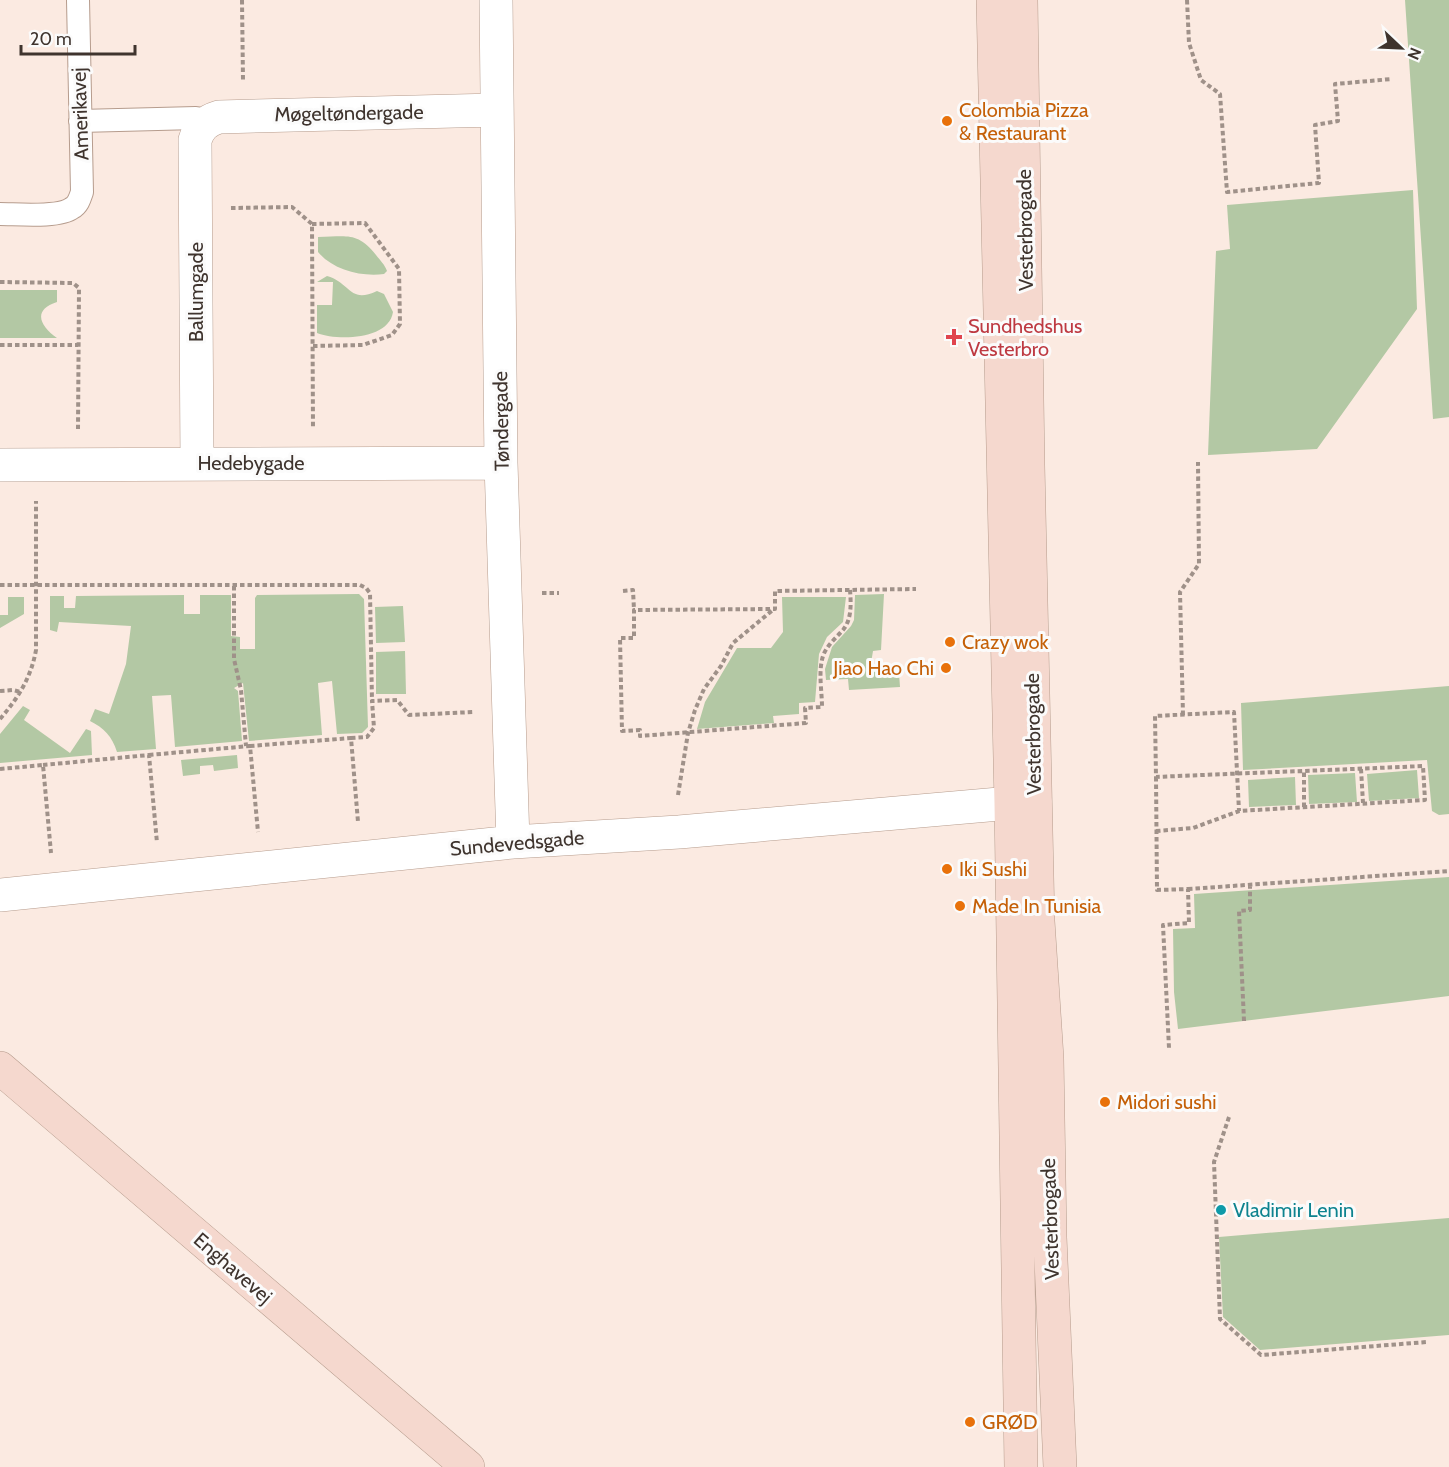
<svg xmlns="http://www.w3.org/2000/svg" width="1449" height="1467" font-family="Cabin,sans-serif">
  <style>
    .green { fill: #b3c8a4 }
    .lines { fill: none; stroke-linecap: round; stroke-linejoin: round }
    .lane-casing { stroke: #b69c8d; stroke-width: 24 }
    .street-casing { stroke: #b69c8d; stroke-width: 34 }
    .secondary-casing { stroke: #b69c8d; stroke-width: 34 }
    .path { stroke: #9f9189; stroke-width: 4; stroke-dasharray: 4.5 3; stroke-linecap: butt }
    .lane { stroke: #fff; stroke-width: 22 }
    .street { stroke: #fff; stroke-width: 33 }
    .secondary { stroke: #f5d8ce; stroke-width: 33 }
    .food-dot { fill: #e8710a; stroke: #fbfbfb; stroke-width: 2 }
    .health-dot { fill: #e0444e; stroke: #fbfbfb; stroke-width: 2 }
    .culture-dot { fill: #0f9aa8; stroke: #fbfbfb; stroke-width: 2 }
    .labels { text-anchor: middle; stroke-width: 6; stroke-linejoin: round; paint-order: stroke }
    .food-label { font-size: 20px; fill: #c56008; stroke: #fbfbfb; text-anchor: start }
    .street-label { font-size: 20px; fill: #3f342e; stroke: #fbfbfb }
    .health-label { font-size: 20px; fill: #be3a42; stroke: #fbfbfb; text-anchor: start }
    .culture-label { font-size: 20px; fill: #0d838f; stroke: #fbfbfb; text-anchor: start }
  </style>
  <rect width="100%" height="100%" fill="#fbeae1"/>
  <path class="green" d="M1405 0H1449V417L1433 419Z
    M1413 190 1417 309 1317 449 1208 455 1216 251 1230 249 1227 205Z
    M318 237C346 237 357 231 376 255 380 260 385 265 387 271L384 274C361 277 333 270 318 252Z
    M327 276C351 283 349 304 377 291L384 294 393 312C389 340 337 341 317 333V305H332L333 282H317Z
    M0 290H57V302C32 310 40 326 57 338H0Z
    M359 594 364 599 368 727 362 733 337 734 332 681 318 683 322 735 249 741 243 683 234 688 238 691 242 741 175 747 171 695 152 696 156 749 117 752C112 736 104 728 90 721L95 709 109 714 126 664 131 626 59 622 57 632 50 630V596H64V608H75L76 596 184 595V614H200V595H231V636L240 637V649H255V598L257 595Z
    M884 594 881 650 873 651 871 663 879 675 899 673 900 687 849 690 848 679 826 680 825 669 832 647 851 626 854 620 855 595Z
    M8 597H24V614L0 628V615H8Z
    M782 597H846L843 622 827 637 819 654 815 702 799 703V714L773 716 774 723 697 729 705 702 737 648H771L783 632Z
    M403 606 405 642 376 643 375 607Z
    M405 651 406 694H376V652Z
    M1449 686V814L1439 815 1432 811 1427 760 1243 770 1241 703Z
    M23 706 30 710 24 720 70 753 86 729 91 731 92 755 0 763V734Z
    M237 755 238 768 214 771 213 765 200 766V774L183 776 181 760Z
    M1417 770 1419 798 1369 801 1367 774Z
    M1355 773 1357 802 1309 804 1308 775Z
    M1295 777 1296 805 1249 807 1248 780Z
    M1449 877V996L1178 1029 1174 992 1173 929 1195 928 1194 894Z
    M1449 1218V1335L1260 1350 1223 1317 1219 1237Z"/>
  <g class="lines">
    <g class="lane-casing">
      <path id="lane" d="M80 121 196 118 204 124
        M0 214C17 214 59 218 72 208 78 205 80 198 82 192L78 0"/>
    </g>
    <g class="street-casing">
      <path id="street" d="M496 0 501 463 513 842
        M197 463 195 140C199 127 206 121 219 117L496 110
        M0 465 501 463
        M0 895 513 842 679 832 1011 803 1035 802"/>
    </g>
    <g class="secondary-casing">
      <path id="secondary" d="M993 0 1011 803 1021 1467
        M1021 0 1028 465 1038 921 1047 1058 1050 1237 1060 1467
        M0 1068 468 1467"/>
    </g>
    <path class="path" d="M242 0 243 80
      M1187 0 1189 43 1201 80 1220 94 1227 192 1319 183 1315 125 1338 121 1335 84 1392 79
      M231 208 292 207 312 224 313 429
      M312 224 365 223 399 269 400 324 392 335 363 345 313 346
      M0 282 73 283 79 288 78 429
      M0 345H78
      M0 585H360L366 588 370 593 372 701
      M234 586V659L241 690 246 746
      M850 590C851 603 852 619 843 630 836 638 827 645 823 656 818 672 822 691 822 707L805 708 806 723 640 736V730L622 731 620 638H634V610L775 609V591L916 589
      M623 591 633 590 634 610
      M542 593H559
      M0 691 13 690 21 692
      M1183 715 1180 592 1199 564 1198 462
      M0 719C18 698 31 678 36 650V501
      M351 738 367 737 374 728 372 701 397 700 409 715 473 712
      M250 746 351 738 358 822
      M149 755 250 746 258 832
      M43 765 149 755 157 843
      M0 769 43 765 51 853
      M1361 769 1363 803
      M1156 777 1157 890 1188 889 1189 923 1163 925 1169 1048
      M678 795 688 733 695 710 704 689 721 666 733 643 774 609
      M1304 807V772
      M1156 831 1193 828 1239 811 1425 800 1423 766C1334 770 1245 773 1156 777L1155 716 1234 712 1239 811
      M1188 889 1449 871
      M1244 1021 1239 911 1250 910V885
      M1229 1117 1214 1162 1220 1319 1261 1355 1427 1342"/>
    <use href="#lane" class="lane"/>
    <use href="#street" class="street"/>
    <use href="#secondary" class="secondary"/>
  </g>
  <g class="food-dot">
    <circle cx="947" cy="121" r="6"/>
    <circle cx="950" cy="642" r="6"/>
    <circle cx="946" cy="668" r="6"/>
    <circle cx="947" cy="869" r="6"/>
    <circle cx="960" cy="906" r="6"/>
    <circle cx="1105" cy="1102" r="6"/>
    <circle cx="970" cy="1422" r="6"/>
  </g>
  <path class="health-dot" d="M951 328h6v6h6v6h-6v6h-6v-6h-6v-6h6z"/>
  <circle class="culture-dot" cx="1221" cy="1210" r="6"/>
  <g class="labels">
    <g class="food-label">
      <text x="959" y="117">Colombia Pizza<tspan x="959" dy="23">&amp; Restaurant</tspan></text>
      <text x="962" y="649">Crazy wok</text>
      <text x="934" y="675" text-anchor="end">Jiao Hao Chi</text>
      <text x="959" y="876">Iki Sushi</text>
      <text x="972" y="913">Made In Tunisia</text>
      <text x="1117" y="1109">Midori sushi</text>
      <text x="982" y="1429">GRØD</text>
    </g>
    <g class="street-label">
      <text transform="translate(349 113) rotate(-1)" y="7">Møgeltøndergade</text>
      <text transform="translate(80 114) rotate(-92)" y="7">Amerikavej</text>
      <text transform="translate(1025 230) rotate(-91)" y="7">Vesterbrogade</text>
      <text transform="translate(196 292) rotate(-90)" y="7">Ballumgade</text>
      <text transform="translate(501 421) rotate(-91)" y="7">Tøndergade</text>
      <text x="251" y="470">Hedebygade</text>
      <text transform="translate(1033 734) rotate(-91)" y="7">Vesterbrogade</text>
      <text transform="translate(517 843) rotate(-5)" y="7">Sundevedsgade</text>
      <text transform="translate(1050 1219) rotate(-92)" y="7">Vesterbrogade</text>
      <text transform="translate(233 1268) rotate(41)" y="7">Enghavevej</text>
    </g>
    <g class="health-label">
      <text x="968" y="333">Sundhedshus<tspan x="968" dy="23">Vesterbro</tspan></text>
    </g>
    <g class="culture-label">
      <text x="1233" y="1217">Vladimir Lenin</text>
    </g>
  </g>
  <g transform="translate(1401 48) rotate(113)" stroke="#fbfbfb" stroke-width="4.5" paint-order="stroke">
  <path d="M0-4.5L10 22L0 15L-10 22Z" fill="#3f342e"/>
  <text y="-9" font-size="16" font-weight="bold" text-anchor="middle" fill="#3f342e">N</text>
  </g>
  <path d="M21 45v9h114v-9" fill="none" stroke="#3f342e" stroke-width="3"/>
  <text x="30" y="45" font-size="18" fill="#3f342e" stroke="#fbfbfb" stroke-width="4.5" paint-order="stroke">20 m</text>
</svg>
